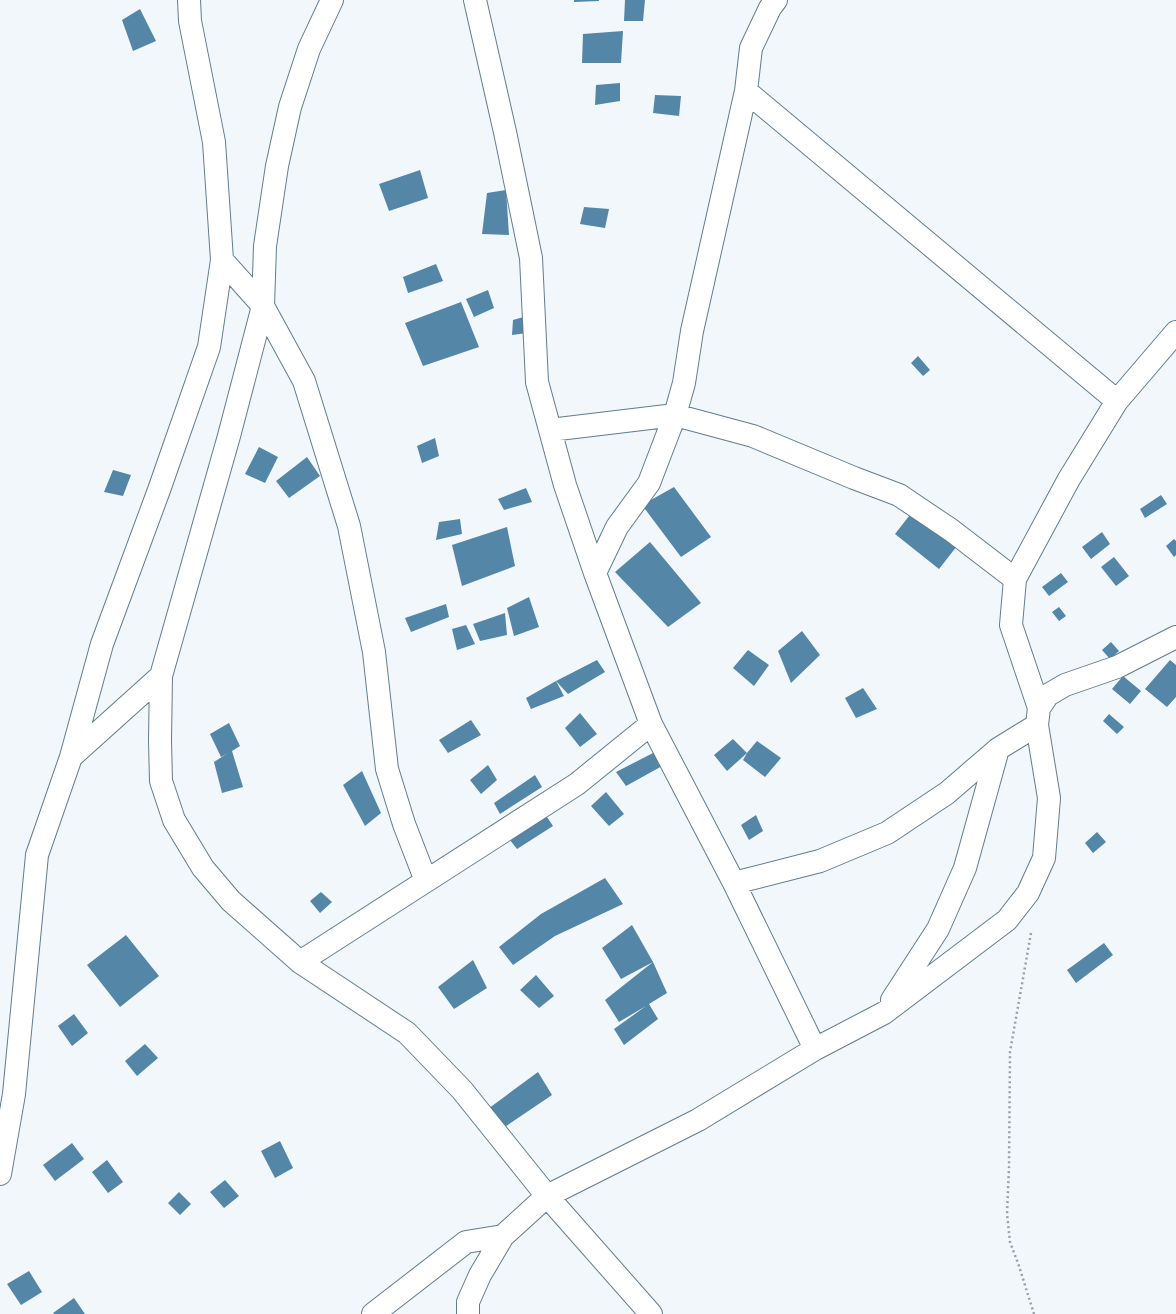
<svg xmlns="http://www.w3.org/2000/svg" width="1176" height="1314" font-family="Overpass,sans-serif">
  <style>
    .building { fill: #5486a8 }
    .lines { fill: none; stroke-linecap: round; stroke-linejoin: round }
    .minor-casing { stroke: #627c8e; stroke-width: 24 }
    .path { stroke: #97a0a5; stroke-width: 2.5; stroke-dasharray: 2 3; stroke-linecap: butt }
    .minor { stroke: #fff; stroke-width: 22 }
  </style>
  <rect width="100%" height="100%" fill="#f1f7fb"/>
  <path class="building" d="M574 0H599V1L574 2Z
    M625 0H645L643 21H624Z
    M140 9 156 41 133 51 122 20Z
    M623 31 621 63H582L583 34Z
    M620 83V101L595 105 596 85Z
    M655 95 681 96 679 116 653 113Z
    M420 170 428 198 389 211 379 184Z
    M506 190 509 235 482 234 487 193Z
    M584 207 609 209 605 228 580 224Z
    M436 264 443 281 408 293 403 277Z
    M488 290 494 308 474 317 466 299Z
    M461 302 479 347 423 366 405 323Z
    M527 316V333L512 335 513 320Z
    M918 356 930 370 923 376 911 363Z
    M435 438 439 456 422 463 417 446Z
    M259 447 278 457 265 483 245 474Z
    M307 457 320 476 289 498 276 481Z
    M113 470 131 475 123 496 104 492Z
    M674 487 711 537 681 557 642 505Z
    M526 488 532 502 504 510 498 499Z
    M1161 495 1167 504 1145 518 1140 509Z
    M913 511 957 546 939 569 895 534Z
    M460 519 462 534 436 540 439 522Z
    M507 527 515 566 462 586 452 545Z
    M1102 532 1110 544 1091 559 1082 547Z
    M1174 539 1176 541V555L1174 557 1166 546Z
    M650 542 701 603 668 627 615 572Z
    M1114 557 1129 576 1116 586 1101 567Z
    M1061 573 1068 582 1049 596 1042 587Z
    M529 597 539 627 514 636 507 608Z
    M446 604 449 617 411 632 405 618Z
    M1059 607 1066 616 1059 621 1052 612Z
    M505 613 507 635 480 641 473 624Z
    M466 625 475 644 457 650 452 629Z
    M802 631 820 655 791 683 778 651Z
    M1111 642 1119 651 1110 659 1102 650Z
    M748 650 769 665 754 686 733 668Z
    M597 660 605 672 568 694 556 681 564 696 531 709 526 698 556 681Z
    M1170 660 1176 665V697L1167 707 1145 689Z
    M1123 676 1141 691 1130 704 1112 689Z
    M863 688 877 709 856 718 845 698Z
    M580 713 597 734 580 747 565 728Z
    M1109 714 1124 727 1117 734 1103 721Z
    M471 720 481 735 448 753 439 740Z
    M229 723 240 746 232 751 243 787 222 793 214 762 228 753 221 757 210 734Z
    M733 739 747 753 757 741 781 758 765 777 743 760 747 753 727 771 714 755Z
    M655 752 664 765 626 786 616 772Z
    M488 765 497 780 481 794 470 780Z
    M362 771 381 813 365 826 343 785Z
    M535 775 542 787 500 814 494 803Z
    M606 792 624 814 609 826 591 806Z
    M545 814 553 826 517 849 510 840Z
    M756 815 763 831 749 840 741 825Z
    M1097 832 1106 842 1093 853 1085 843Z
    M605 878 623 904 555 936 513 965 499 947 541 914Z
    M321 892 332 902 320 913 310 901Z
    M632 925 653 962 621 979 602 948Z
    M126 935 159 976 120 1007 87 965Z
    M1104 943 1113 955 1076 983 1067 970Z
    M473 960 487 988 454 1009 438 987Z
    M653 962 667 993 649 1004 658 1019 624 1045 614 1029 646 1006 619 1022 605 1000Z
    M536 975 554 996 539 1008 520 990Z
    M74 1014 88 1033 72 1046 58 1026Z
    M145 1044 158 1058 137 1076 125 1061Z
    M538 1072 552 1095 496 1133 481 1114Z
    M280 1141 293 1168 275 1178 261 1151Z
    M72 1143 84 1159 55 1181 43 1165Z
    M107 1160 123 1182 108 1193 92 1172Z
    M225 1180 239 1196 224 1208 210 1192Z
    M179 1192 191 1204 180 1215 168 1203Z
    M29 1271 42 1292 21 1305 7 1284Z
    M74 1298 85 1314H54L53 1313Z"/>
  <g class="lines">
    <g class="minor-casing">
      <path id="minor" d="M332 0 309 49 290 107 277 166 265 246 263 306 229 436 161 676 160 741 161 781 174 820 203 868 231 901 300 962 407 1033 462 1090 547 1196 651 1314
        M475 0 505 132 531 258 537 382 565 485 595 573 651 724 734 883 815 1049
        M746 91 1117 401
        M222 260 263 306 304 381 349 526 374 652 387 769 404 824 426 881
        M550 430 675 415 753 436 854 478 899 495 951 530 1015 579
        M595 573 617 527 649 483 675 415 684 383 692 331 746 91 751 48 770 8 776 0
        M1039 708 1011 625 1015 579 1069 479 1117 401 1176 332
        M71 757 102 644 159 490 209 347 222 260 214 142 190 21 189 0
        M734 883 820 861 887 833 947 793 998 749 1037 725
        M300 962 577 784 651 724
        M892 1000 938 929 965 868 998 749
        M0 1174 14 1094 37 855 71 757 161 676
        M373 1314 466 1242 503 1236
        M468 1314V1302L480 1275 503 1236 547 1196 698 1120 815 1049 884 1013 1007 920 1028 893 1044 858 1049 798 1037 725 1039 708 1048 695 1065 685 1117 667 1176 637"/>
    </g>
    <path class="path" d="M1031 933 1010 1052 1009 1168 1007 1214 1010 1242 1019 1266 1034 1314"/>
    <use href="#minor" class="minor"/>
  </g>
</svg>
